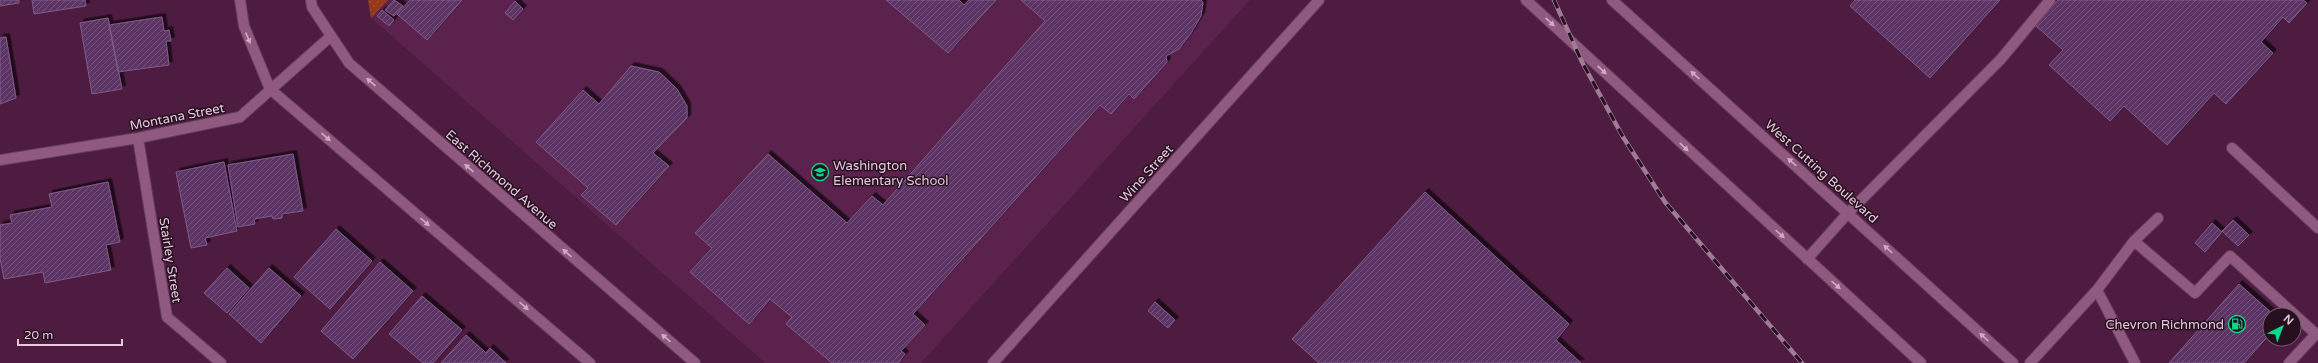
<svg xmlns="http://www.w3.org/2000/svg" width="2318" height="363" font-family="'Varela Round',sans-serif">
  <style>
    .built { fill: #5a224c }
    .park { fill: url(#park-dots) }
    .building { fill: url(#building-hatch); stroke: #80598b; filter: url(#shadow) }
    .lines { fill: none; stroke-linecap: round; stroke-linejoin: round }
    .minor-casing { stroke: #673d5d; stroke-width: 12 }
    .minor { stroke: #905a80; stroke-width: 10 }
    .rail-casing { stroke: #a17a95; stroke-width: 4.5 }
    .rail { stroke: #261020; stroke-width: 3; stroke-dasharray: 9; stroke-linecap: butt }
    .oneway { fill: #d0acc4 }
    .labels { text-anchor: middle; stroke-width: 3; stroke-linejoin: round; paint-order: stroke }
    .street-label { font-size: 13px; fill: #e6c7db; stroke: #261020 }
    .poi-label { font-size: 13px; fill: #e6c7db; stroke: #261020; text-anchor: start }
  </style>
  <defs>
    <pattern id="park-dots" width="8" height="8" patternUnits="userSpaceOnUse"><rect width="8" height="8" fill="#94391a"/><path d="M2 2h.1M6 6h.1" fill="none" stroke="#a3543b" stroke-width="1.8" stroke-linecap="round"/></pattern>
    <pattern id="building-hatch" width="6" height="6" patternUnits="userSpaceOnUse"><rect width="6" height="6" fill="#5b3665"/><path d="M-1 1l2-2M0 6l6-6M5 7l2-2" fill="none" stroke="#73527a"/></pattern>
    <filter id="shadow"><feDropShadow dx="3.5" dy="-3.5" stdDeviation="0" flood-color="#0009"/></filter>
  </defs>
  <rect width="100%" height="100%" fill="#4d1c40"/>
  <path class="built" d="M388 0H1250L921 363H765L371 18Z"/>
  <path class="park" d="M368 0H388L371 18Z"/>
  <path class="building" d="M0 0H19V3L0 6Z
    M32 0H85L86 6 34 14Z
    M394 0 403 6 394 16 385 10Z
    M410 0H462L427 40 397 14Z
    M886 0H959L964 5 969 0H996L948 53Z
    M1021 0H1201L1203 2 1201 16 1191 33 1179 49 1166 56 1167 62 1134 99 1129 94 1111 114 1100 105 913 314 925 325 901 351 905 354 898 363H832L786 324 792 317 770 299 749 324 690 272 712 248 695 233 768 154 847 223 872 196 883 205 1045 21Z
    M1855 0H2000L1930 78 1850 6Z
    M2058 0H2303L2307 3 2289 23 2283 17 2261 42 2273 53 2226 104 2214 93 2167 145 2124 106 2110 121 2049 65 2063 50 2036 26Z
    M515 1 523 9 513 20 505 13Z
    M382 10 394 20 389 26 377 16Z
    M162 17 164 31 169 30 171 41H166L169 65 118 72 109 25Z
    M108 18 122 89 92 94 80 23Z
    M6 37 16 98 0 104V38Z
    M631 66 659 72 677 89 687 106V118L653 153 669 166 616 225 581 195 588 188 536 142 583 90 599 104Z
    M293 154 303 211 282 214V218L273 219 272 216 254 219 255 224 238 227 228 165Z
    M224 162 237 231 205 238 207 245 191 248 176 172Z
    M108 182 120 242 106 245 111 270 45 283 43 272 4 279 0 258V225L12 223 10 215 52 207 49 194Z
    M1425 192 1569 324 1556 340 1581 363H1319L1292 339Z
    M2233 220 2249 235 2238 246 2222 231Z
    M2212 223 2222 232 2205 252 2195 243Z
    M336 229 372 261 330 309 294 277Z
    M380 262 413 291 353 359 321 331Z
    M227 268 249 288 227 313 204 293Z
    M269 268 301 296 261 343 229 314Z
    M2239 284 2274 315H2270V334L2244 363H2169Z
    M422 296 462 330 433 363H423L389 334Z
    M1155 302 1175 320 1168 328 1148 311Z
    M466 335 486 353 490 348 506 363H441Z"/>
  <g class="lines">
    <g class="minor-casing">
      <path id="minor" d="M240 0 244 26 270 89 590 363
        M311 0 312 7 349 63 695 363
        M1526 0 1921 363
        M1612 0 2013 363
        M138 138 167 317 221 363
        M2232 148 2318 228
        M0 160 138 138 240 117 331 36
        M2134 241 2195 293 2230 256 2316 334 2289 363
        M1807 259 1848 213 2001 59 2050 0
        M2097 290 2135 363
        M993 363 1319 0
        M2030 363 2097 290 2134 241 2158 218"/>
    </g>
    <use href="#minor" class="minor"/>
    <g class="rail-casing">
      <path id="rail" d="M1554 0 1582 62 1623 137 1665 202 1802 363"/>
    </g>
    <use href="#rail" class="rail"/>
  </g>
  <defs><path id="oneway-solid" d="M-6-.8H1V-3.2L6.5 0L1 3.2V.8H-6Z"/></defs>
  <g class="oneway">
    <use href="#oneway-solid" transform="translate(1550 22) rotate(43)"/>
    <use href="#oneway-solid" transform="translate(248 38) rotate(67)"/>
    <use href="#oneway-solid" transform="translate(1602 70) rotate(43)"/>
    <use href="#oneway-solid" transform="translate(1695 75) rotate(-138)"/>
    <use href="#oneway-solid" transform="translate(371 82) rotate(-139)"/>
    <use href="#oneway-solid" transform="translate(326 137) rotate(41)"/>
    <use href="#oneway-solid" transform="translate(1684 147) rotate(43)"/>
    <use href="#oneway-solid" transform="translate(1792 162) rotate(-138)"/>
    <use href="#oneway-solid" transform="translate(469 168) rotate(-139)"/>
    <use href="#oneway-solid" transform="translate(425 222) rotate(41)"/>
    <use href="#oneway-solid" transform="translate(1780 234) rotate(42)"/>
    <use href="#oneway-solid" transform="translate(1888 249) rotate(-138)"/>
    <use href="#oneway-solid" transform="translate(567 253) rotate(-139)"/>
    <use href="#oneway-solid" transform="translate(1836 285) rotate(42)"/>
    <use href="#oneway-solid" transform="translate(524 306) rotate(41)"/>
    <use href="#oneway-solid" transform="translate(1984 337) rotate(-138)"/>
    <use href="#oneway-solid" transform="translate(666 338) rotate(-139)"/>
  </g>
  <defs>
    <g id="school-ring" transform="scale(0.9)"><circle r="9.5" fill="#261020" stroke="#09d98b" stroke-width="1.5"/><path d="M0-5L7-2L0 1L-7-2ZM-4 1L0 2.5L4 1V4Q0 6-4 4Z" fill="#09d98b"/></g>
    <g id="fuel-ring" transform="scale(0.9)"><circle r="9.5" fill="#261020" stroke="#09d98b" stroke-width="1.5"/><path d="M-5.5-6h7V0h2V4h1.3V-2.5L3-4.5l.8-.8L6-3V5H2.5V1h-1V6h-7ZM-4.2-4.7v3.2H.2V-4.7Z" fill="#09d98b"/></g>
  </defs>
  <g fill-rule="evenodd">
    <use href="#school-ring" x="820" y="172"/>
    <use href="#fuel-ring" x="2237" y="324"/>
  </g>
  <g class="labels">
    <g class="street-label">
      <text transform="translate(177 116) rotate(-11)" y="5">Montana Street</text>
      <text transform="translate(1822 171) rotate(42)" y="5">West Cutting Boulevard</text>
      <text transform="translate(1146 173) rotate(-48)" y="5">Wine Street</text>
      <text transform="translate(502 179) rotate(41)" y="5">East Richmond Avenue</text>
      <text transform="translate(171 260) rotate(81)" y="5">Stairley Street</text>
    </g>
    <g class="poi-label">
      <text x="833" y="170">Washington<tspan x="833" dy="15">Elementary School</tspan></text>
      <text x="2224" y="329" text-anchor="end">Chevron Richmond</text>
    </g>
  </g>
  <g transform="translate(2282 327) rotate(42)"><circle r="19" fill="#261020" stroke="#73596b"/>
  <path d="M0-3L7 15L0 10L-7 15Z" fill="#09d98b"/>
  <text y="-6" font-size="11" font-weight="bold" text-anchor="middle" fill="#e6c7db">N</text>
  </g>
  <path d="M18 339v6h104v-6" fill="none" stroke="#e6c7db" stroke-width="2"/>
  <text x="24" y="339" font-size="12" fill="#e6c7db" stroke="#261020" stroke-width="3" paint-order="stroke">20 m</text>
</svg>
